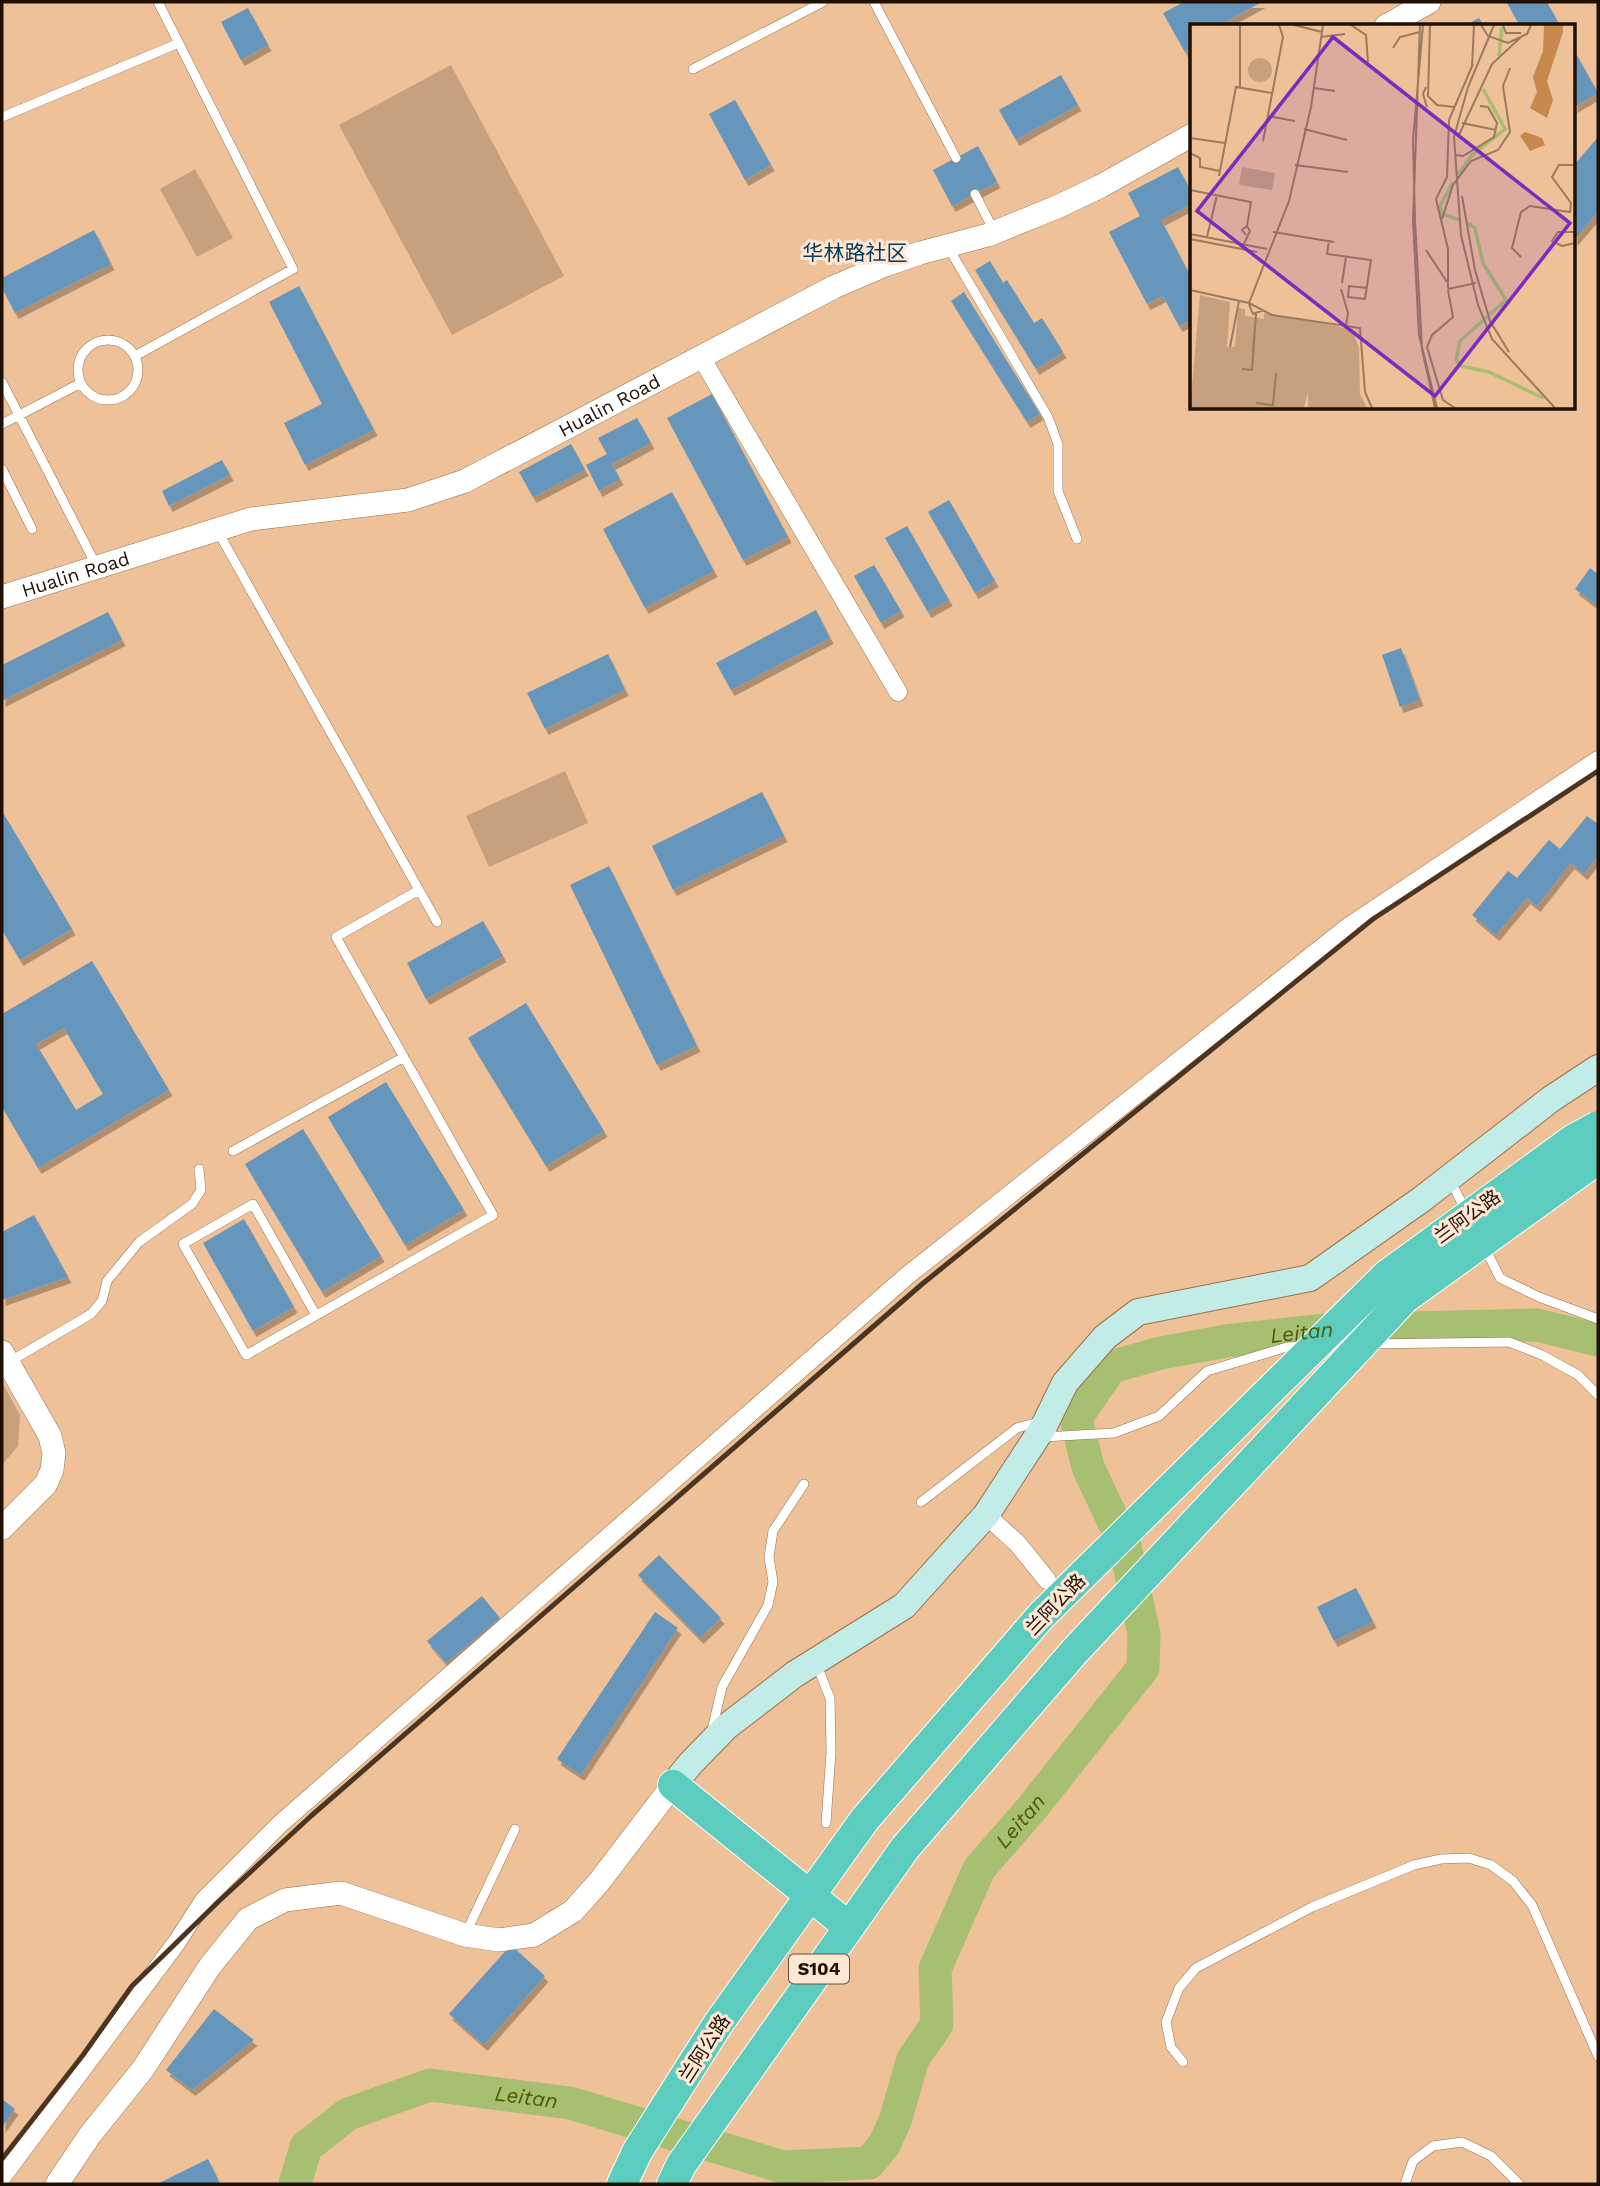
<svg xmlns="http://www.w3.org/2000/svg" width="1600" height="2186" font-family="'Work Sans','Noto Sans SC',sans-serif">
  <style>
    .green { fill: #c7a07d }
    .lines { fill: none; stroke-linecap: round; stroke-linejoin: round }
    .river { stroke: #a6bf71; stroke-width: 33 }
    .building { fill: #6696bb; fill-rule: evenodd; filter: url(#shadow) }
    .service-casing { stroke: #9b714a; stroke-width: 10 }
    .minor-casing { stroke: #9b714a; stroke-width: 19 }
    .tertiary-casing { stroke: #9b714a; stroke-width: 24 }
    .secondary-casing { stroke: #9b714a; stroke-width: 28 }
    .trunk-casing { stroke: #fff; stroke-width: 32 }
    .service { stroke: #fff; stroke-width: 9 }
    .minor { stroke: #fff; stroke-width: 18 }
    .tertiary { stroke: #fff; stroke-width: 23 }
    .secondary { stroke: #c2ece7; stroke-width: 26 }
    .trunk { stroke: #5cccbe; stroke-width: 30 }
    .rail { stroke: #4b3521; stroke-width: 5 }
    .trunk-bridge-casing { stroke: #fff; stroke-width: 32; stroke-linecap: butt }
    .trunk-bridge { stroke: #5cccbe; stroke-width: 30 }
    .labels { text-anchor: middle; stroke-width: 6; stroke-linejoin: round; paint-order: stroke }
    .shield { fill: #ffe7d3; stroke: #635041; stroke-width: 2 }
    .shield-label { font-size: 18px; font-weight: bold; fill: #201002 }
    .street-label { font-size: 19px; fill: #201002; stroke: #ffe7d3 }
    .neighbourhood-label { font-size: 21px; fill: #033b5d; stroke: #ffe7d3 }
    .water-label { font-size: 21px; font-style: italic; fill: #485c00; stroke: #ffe7d3 }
    .inset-river { fill: none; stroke: #a6bf71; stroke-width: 3.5 }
    .inset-road { fill: none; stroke: #9c7a5c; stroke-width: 2 }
    .view { fill: #7b2cbf; fill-opacity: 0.15; stroke: #7b2cbf; stroke-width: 3.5 }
    .inset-edge { fill: none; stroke: #201002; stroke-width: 3.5 }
  </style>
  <defs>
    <filter id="shadow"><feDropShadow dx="3.5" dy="6" stdDeviation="0" flood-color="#0004"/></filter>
  </defs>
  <rect width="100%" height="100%" fill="#efc198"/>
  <path class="green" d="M451 65 564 276 452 335 339 125Z
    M195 169 233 238 197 257 160 189Z
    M565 771 588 823 489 867 466 816Z
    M2 1382 20 1415 18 1446 2 1465Z"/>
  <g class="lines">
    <path class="river" id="s1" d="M295 2184 306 2147 348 2114 430 2085 570 2103 783 2167 869 2163 884 2145 895 2121 913 2059 937 2024 935 1969 979 1869 1032 1808 1143 1668 1144 1634 1125 1546 1088 1467 1076 1418 1111 1367 1161 1353 1226 1341 1325 1330 1537 1325 1598 1340"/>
  </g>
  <path class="building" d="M1184 2H1262L1218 26H1192V48L1185 52 1163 13Z
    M1509 2H1547L1560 26H1520L1507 3Z
    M248 8 268 45 241 60 221 22Z
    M1479 18 1484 26H1464Z
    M1574 50 1598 93 1574 107Z
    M1061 75 1078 105 1016 140 999 110Z
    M735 100 771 165 745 180 709 114Z
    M1598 137V212L1574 240V165Z
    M978 146 997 182 952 206 933 170Z
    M1178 167 1192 193V204L1161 220 1192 279V319L1179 326 1163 296 1147 304 1109 232 1140 216 1128 193Z
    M94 230 111 264 15 313 2 288V278Z
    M990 261 1003 283 1007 280 1034 323 1042 318 1063 352 1036 369 975 270Z
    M299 286 374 430 305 465 284 423 322 404 269 302Z
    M964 292 1040 414 1027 422 951 301Z
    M712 394 788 537 743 560 667 418Z
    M637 418 651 443 612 464 620 479 599 491 586 465 607 454 598 438Z
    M571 444 585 470 533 497 519 472Z
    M222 460 230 475 169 506 162 491Z
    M672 492 714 571 645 608 603 529Z
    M949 500 995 581 975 593 928 512Z
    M907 526 949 600 928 612 885 538Z
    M874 565 901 611 881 623 854 576Z
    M1590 568 1598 574V606L1575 589Z
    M816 610 830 638 731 690 716 663Z
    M108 612 122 640 2 701V665Z
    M1401 648 1420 700 1400 707 1382 655Z
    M608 654 625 690 545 729 527 693Z
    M762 792 784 836 673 890 652 846Z
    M2 811 72 929 20 960 2 930Z
    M1587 816 1598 824V856L1584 874 1571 863 1537 906 1527 898 1496 935 1472 915 1508 871 1517 878 1549 840 1560 849Z
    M609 866 697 1046 657 1065 570 885Z
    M483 921 503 956 426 999 407 963Z
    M92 961 169 1090 38 1168 2 1107V1014ZM64 1028 103 1094 76 1110 36 1044Z
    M526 1003 604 1131 546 1166 468 1038Z
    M386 1082 464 1210 405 1245 328 1117Z
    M303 1129 381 1256 322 1292 245 1164Z
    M34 1215 68 1277 2 1300V1232Z
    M244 1219 294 1307 253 1331 203 1243Z
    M659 1555 721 1618 700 1638 638 1575Z
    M1356 1588 1373 1622 1334 1641 1317 1607Z
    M482 1596 500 1618 446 1663 427 1641Z
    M655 1612 678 1628 581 1775 557 1759Z
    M511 1945 545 1976 484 2045 449 2014Z
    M214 2009 254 2040 192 2090 166 2070Z
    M2 2099 15 2109 2 2127Z
    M208 2159 220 2184H157Z"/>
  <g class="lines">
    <g class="service-casing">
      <path id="service" d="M874 2 956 158
        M693 69 823 2
        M2 117 179 43
        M975 194 994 231
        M948 247 1048 417 1058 444V491L1077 539
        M78 370a30 30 0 1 1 60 0a30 30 0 1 1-60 0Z
        M135 356 293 269 158 2
        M2 382 96 565
        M2 424 81 383
        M2 469 32 529
        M217 530 437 922
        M233 1151 404 1057
        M1451 1182 1467 1213
        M1485 1248 1500 1278 1539 1297 1598 1319
        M316 1315 253 1204 183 1244 246 1355 493 1215 336 937 419 890
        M1371 1344 1509 1342 1542 1355 1578 1375 1598 1395
        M9 1362 91 1314 102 1301 107 1281 139 1242 192 1204 201 1190 199 1169
        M1043 1437 1114 1433 1159 1416 1207 1371 1287 1347 1305 1346
        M921 1502 1017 1428 1039 1422
        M816 1663 830 1698 831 1752 826 1823
        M712 1730 722 1687 768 1605 773 1582 769 1557 773 1531 804 1484
        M466 1933 515 1829
        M1183 2062 1171 2047 1166 2022 1179 1988 1196 1968 1312 1907 1414 1865 1441 1859 1469 1858 1491 1865 1513 1881 1532 1905 1598 2056
        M1405 2184 1413 2161 1433 2146 1462 2142 1491 2156 1519 2184"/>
    </g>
    <g class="minor-casing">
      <path id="minor" d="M701 357 898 692
        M986 1515 1017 1543 1047 1580
        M2 2177 177 1942 204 1900 280 1824 908 1275 1348 927 1598 760"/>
    </g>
    <g class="tertiary-casing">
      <g id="tertiary">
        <path d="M1386 26 1429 2"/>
        <path id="s2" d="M2 597 251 519 408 500 465 481 834 287 885 265 920 253 988 235 1057 207 1101 186 1192 135"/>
        <path d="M2 1352 50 1436 54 1453 52 1470 46 1484 2 1528"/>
        <path d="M57 2184 90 2135 143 2069 210 1966 248 1919 285 1900 341 1893 465 1935 499 1940 534 1935 573 1911 599 1882 673 1785"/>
      </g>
    </g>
    <g class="secondary-casing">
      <path id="secondary" d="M673 1785 691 1763 726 1727 795 1674 904 1606 986 1515 1044 1426 1065 1383 1105 1337 1138 1312 1310 1278 1422 1199 1551 1099 1598 1068"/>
    </g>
    <g class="trunk-casing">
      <path id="trunk" d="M673 1785 849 1927
        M622 2184 637 2152 718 2024 865 1819
        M672 2184 681 2165 905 1848"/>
    </g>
    <use href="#service" class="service"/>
    <use href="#minor" class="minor"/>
    <use href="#tertiary" class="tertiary"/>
    <use href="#secondary" class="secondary"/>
    <use href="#trunk" class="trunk"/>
    <path class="rail" d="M2 2159 83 2055 132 1986 218 1902 311 1816 921 1285 1373 919 1598 771"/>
    <g class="trunk-bridge-casing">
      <path id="trunk-bridge" d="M865 1819 1041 1616 1387 1275 1574 1139 1598 1126
        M905 1848 1074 1652 1405 1298 1598 1159"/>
    </g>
    <use href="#trunk-bridge" class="trunk-bridge"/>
  </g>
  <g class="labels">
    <rect class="shield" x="789" y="1954.5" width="60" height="29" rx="5"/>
    <g class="shield-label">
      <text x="819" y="1975">S104</text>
    </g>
    <g class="street-label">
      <text dy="7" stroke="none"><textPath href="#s2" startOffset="642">Hualin Road</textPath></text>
      <text dy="7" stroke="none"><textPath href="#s2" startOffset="77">Hualin Road</textPath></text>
      <text transform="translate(1467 1216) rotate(-36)" y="7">兰阿公路</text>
      <text transform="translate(1055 1604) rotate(-46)" y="7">兰阿公路</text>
      <text transform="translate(704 2048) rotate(-57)" y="7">兰阿公路</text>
    </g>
    <g class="neighbourhood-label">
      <text x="855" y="260">华林路社区</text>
    </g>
    <g class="water-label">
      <text dy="7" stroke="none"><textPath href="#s1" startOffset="1727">Leitan</textPath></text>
      <text dy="7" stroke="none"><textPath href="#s1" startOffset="1013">Leitan</textPath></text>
      <text dy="7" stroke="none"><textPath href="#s1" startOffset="276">Leitan</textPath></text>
    </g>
  </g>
  <g transform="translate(1190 24)">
    <rect width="385" height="385" fill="#efc198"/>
    <path d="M58 46a12 12 0 1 1 24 0a12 12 0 1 1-24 0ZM52 143 85 149 82 166 49 161ZM10 271 40 278 37 323H45L48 284 55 285V292L74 295V289L162 305 169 324 170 370 177 384H118V367L114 384H0Z" fill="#c7a07d"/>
    <path d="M354 1H373V8L357 57 363 76 357 94 340 84 347 68 343 53 353 27ZM335 108 352 114 355 121 340 127 330 112Z" fill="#c6884d"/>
    <path class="inset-river" d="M309 32 312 3M268 151 281 132 315 105 293 65M263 158 250 182 252 190 269 196M277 199 285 204 293 239 316 276 270 317 266 336 271 342 299 348 353 374"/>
    <path class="inset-road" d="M50 1V63M104 1 132 8M161 1 176 11 178 38M230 1 223 197 229 311 247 384M233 1 223 116 225 196 232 325 245 384M240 1 238 72 247 81 264 83M291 1 298 12 318 19 337 10 341 1M304 1 278 63 264 113 271 211 288 281 302 315 365 384M313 1 316 9H331M131 13 155 10M203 24 210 13 230 8M282 43 284 1M236 63 233 70 237 83M124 64 145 67M78 92 105 97M272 99 306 106M114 105 157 116M268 113 302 40 331 13M0 114 35 119M73 117 93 13 89 1M0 129 10 134V143L30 147M266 131 273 132 304 113 307 99 298 83 290 82M105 141 158 148M29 152 46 63 82 69M0 166 61 178 57 202M272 172 285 246 300 297 319 328M252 195 263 161 281 137 308 126 320 108 313 62 320 44M83 208 144 218M385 208H368L362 217 372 222 385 219M0 210 77 225M17 213 27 171M0 215 67 228M139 217 137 230 181 236 175 275 158 273 159 262 177 264M53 222 60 207 57 202 52 206 56 211M236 226 257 258M331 233 322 224 331 188 340 182 380 188 381 179 362 153 369 141H385M152 259 156 233M151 265 158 289 156 302M258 265V225L246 175 257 153 259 96 283 40M258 265 286 259M0 266 59 279 82 291 170 304 175 368 182 384M258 266 263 293 242 311 237 323 253 376 265 384M59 279 99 177 121 83 133 1M59 280 63 290 74 286M40 323 49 277M63 327 66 290M52 345 62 346 65 304M66 379 83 381 86 349"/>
    <path class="view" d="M143 13 380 199 245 372 7 187Z"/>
    <rect width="385" height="385" class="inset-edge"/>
  </g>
  <rect width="1600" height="2186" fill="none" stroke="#201002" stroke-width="7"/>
</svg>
